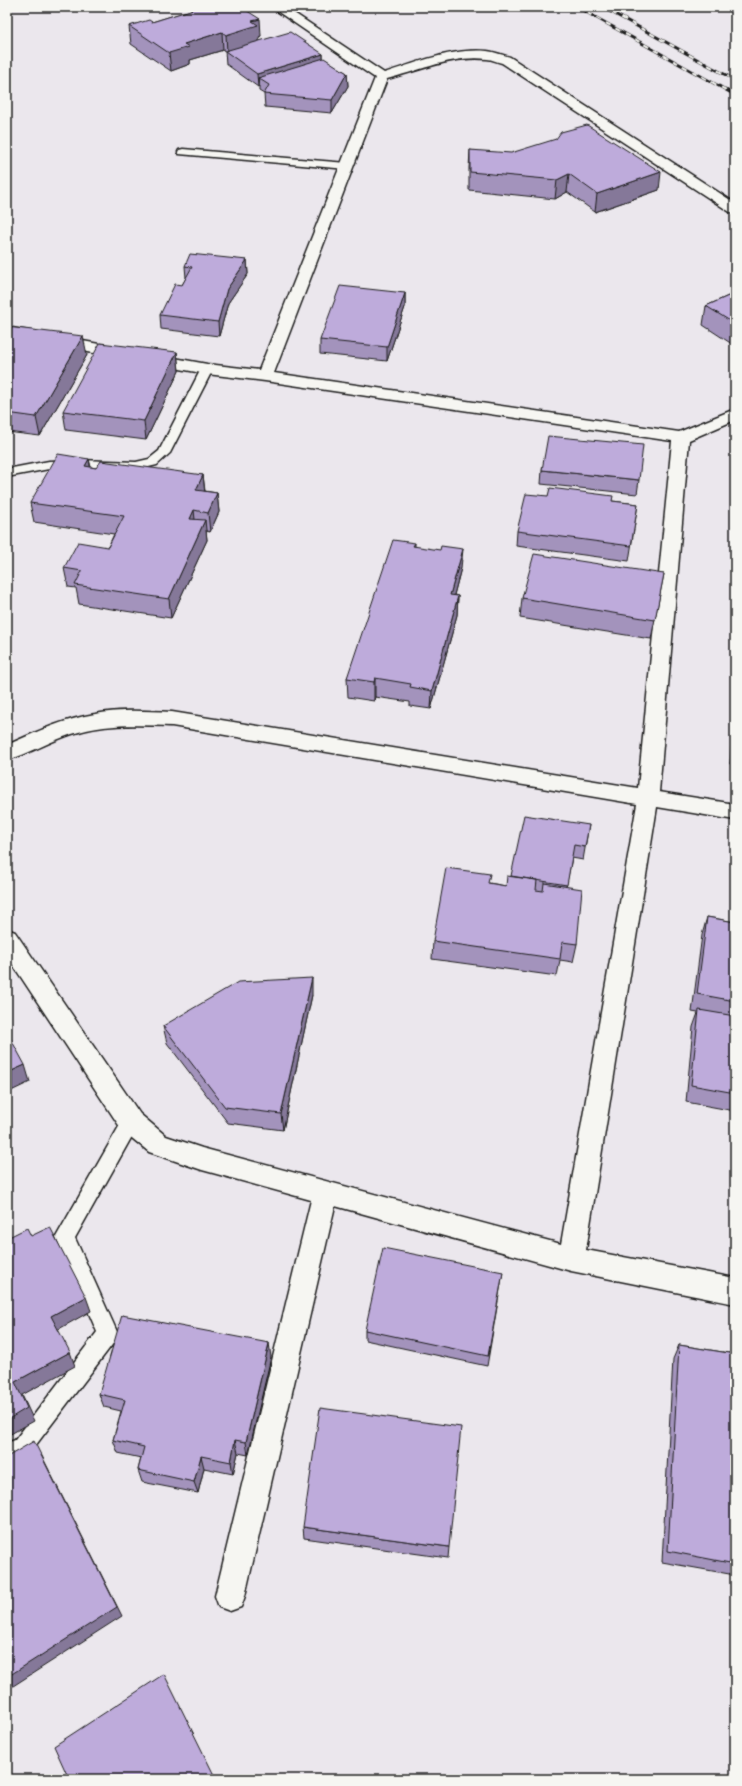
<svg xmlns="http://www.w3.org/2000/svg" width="742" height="1786" font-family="Kalam,sans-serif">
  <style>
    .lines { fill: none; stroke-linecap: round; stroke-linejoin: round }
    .service-casing { stroke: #1c1c1c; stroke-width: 3 }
    .minor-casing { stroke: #1c1c1c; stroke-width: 3 }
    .service { fill: #f6f6f2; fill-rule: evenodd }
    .minor { fill: #f6f6f2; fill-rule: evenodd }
    .rail-casing { stroke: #1c1c1c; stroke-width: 3 }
    .rail { stroke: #f6f6f2; stroke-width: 2; stroke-dasharray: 5.5; stroke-linecap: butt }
    .wall { fill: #a393bc; stroke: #1c1c1c }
    .shaded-wall { fill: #857899; stroke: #1c1c1c }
    .building { fill: #beabdb; stroke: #1c1c1c }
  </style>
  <rect width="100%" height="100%" fill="#ebe7ed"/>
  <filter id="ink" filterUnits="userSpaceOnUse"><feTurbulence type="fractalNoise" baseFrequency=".025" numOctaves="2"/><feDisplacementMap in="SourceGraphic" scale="8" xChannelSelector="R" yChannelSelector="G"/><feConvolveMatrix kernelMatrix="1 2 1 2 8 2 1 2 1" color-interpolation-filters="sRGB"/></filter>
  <g filter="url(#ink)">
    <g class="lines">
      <g class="service-casing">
        <path id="service" d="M183 149 347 163 352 166 347 169 179 154 178 152 179 150Z
          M207 365 213 369 170 453 157 465 136 470 80 468 49 469 7 477V469L49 461 80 460 136 462 149 459 159 451 201 369Z
          M131 1114 137 1116 140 1122 75 1238 118 1334 115 1341 29 1454 7 1463V1443L15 1440 97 1332 56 1237 125 1116Z"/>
      </g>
      <g class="minor-casing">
        <path id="minor" d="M271 7H285L384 73C417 63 451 48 487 51 495 52 503 55 510 57L735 203V213L730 212 502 63C497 62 492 59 487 59 453 55 419 71 387 79L274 373 679 432 735 409V420L689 440 659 792 735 804V820L657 807 586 1250 735 1278V1304L571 1271 335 1206 245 1596 241 1607 230 1611 219 1607 215 1596 311 1200 202 1170 149 1152 122 1130 7 956V929L15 932 140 1114 166 1136 202 1148 561 1244 637 804 172 726C139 725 104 723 72 734 50 741 29 754 7 760V745C36 732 64 719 95 714 120 709 146 711 172 712L638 788 672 441 265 381 207 374 7 337V327L207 364 259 370 375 78Z"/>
      </g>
      <use href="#service" class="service"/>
      <use href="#minor" class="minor"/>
      <g class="rail-casing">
        <path id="rail" d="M577 7 735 95
          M602 7 735 80"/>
      </g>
      <use href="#rail" class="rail"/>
    </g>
    <path class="wall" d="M197 7H241L261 36 259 37V41L323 54V58L347 73 348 86 332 113 265 107 264 94 259 91V86L258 87 226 64 225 51 223 50 190 60V64L171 71 131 44 129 26 152 22 198 8Z
      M470 150 659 190 595 212 567 192 555 199 469 190V168Z
      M247 260 248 274 228 303 219 336 161 329 160 315 182 285 186 278 185 266Z
      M405 293V307L387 361 320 354V340Z
      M735 293V346L703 325 706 306Z
      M7 327 87 355 40 436 7 432Z
      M177 352 179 371 146 440 66 430 63 411Z
      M89 459 91 467 96 468 203 475 205 491 217 493 219 512 210 532 206 531 207 540 171 618 79 604 76 588 68 587 64 568 108 547 114 534 34 522 30 503Z
      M542 470 639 480 637 494 541 484Z
      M548 496 612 501 638 504 629 561 516 546 517 531Z
      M415 543V547L461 568 454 595 458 596 457 615 431 709 410 706V702L375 697 374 701 348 697 347 678Z
      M664 574 651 639 520 618 522 598Z
      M735 705V765L730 764Z
      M589 825 583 860 572 858 566 887 577 944 573 962 560 960 557 976 432 959 433 941 489 883 506 886 511 876Z
      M707 917 735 922V1111L686 1102 693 1027 698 1013 692 1012 702 935Z
      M312 995 283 1130 228 1123 167 1043 163 1026Z
      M503 1272 487 1366 365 1340V1330Z
      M679 1345 735 1354V1575L662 1562 673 1359Z
      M271 1357 248 1455 238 1453 233 1474 204 1468 198 1493 142 1482 138 1470 141 1458 118 1453 113 1440 121 1411 104 1407 99 1394Z
      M303 1527 449 1547 448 1558 304 1538Z"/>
    <path class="shaded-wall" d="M260 19 261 36 259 37V42L227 52 226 35 252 21Z
      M222 32 223 50 190 60V64L171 71 169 53 184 44Z
      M323 54V66L258 78 259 86 258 87 257 74Z
      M347 73 348 86 332 113V100Z
      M661 172 659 190 595 212 597 194Z
      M569 174 567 192 555 199 557 180Z
      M247 260 248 274 228 303 219 336 218 322 227 289Z
      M405 293V307L387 361V347Z
      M83 336 87 355 40 436 36 417Z
      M177 352 179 371 146 440 144 421Z
      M89 459 92 478 85 466Z
      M203 475 205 494 196 490Z
      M217 493 219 512 210 532 208 513Z
      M194 510 196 530 190 519Z
      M205 520 207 540 171 618 169 599Z
      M463 549 461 568 449 614 450 595Z
      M458 596 457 615 431 709 432 691Z
      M375 678V697L374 701V682Z
      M312 978V995L283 1130 281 1114Z
      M25 1065 30 1082 7 1093V1073Z
      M86 1297 91 1311 57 1330 51 1316Z
      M269 1343 271 1357 248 1455 246 1442Z
      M70 1352 75 1366 22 1395 34 1421 7 1436V1420L15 1382Z
      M235 1440 238 1453 233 1474 231 1462Z
      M41 1454 122 1616 10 1688 7 1685V1677Z
      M201 1456 204 1468 198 1493 194 1482Z"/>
    <path class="building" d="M200 7H241L260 19 252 21 258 25 226 35 222 32 184 44 189 47 169 53 129 26 149 20 152 22Z
      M290 32 323 54 257 74 225 51Z
      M324 58 347 73 332 100 264 94 269 85 258 78Z
      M587 125 661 172 597 194 569 174 557 180 470 172V150L511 153 556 139 561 132Z
      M190 254 247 260 227 289 218 322 160 315 175 284 182 285 192 267 185 266Z
      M340 286 405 293 387 347 320 340Z
      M735 293V324L706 306Z
      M7 327 83 336 36 417 7 413Z
      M100 343 177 352 144 421 63 411Z
      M548 436 643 445 639 480 542 470Z
      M58 454 89 459 85 466 96 468 101 461 203 475 196 490 217 493 208 513 194 510 190 519 205 520 169 599 75 585 82 571 64 568 78 542 108 547 124 516 30 503Z
      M550 488 613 496 612 501 638 504 631 546 517 531 526 494 548 496Z
      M393 540 415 543 413 546 440 550 441 546 463 549 450 595 458 596 432 691 410 687 411 684 375 678 374 682 347 678Z
      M534 554 664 574 655 620 522 598Z
      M524 815 589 825 585 847 574 845 567 885 511 876Z
      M446 868 490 874 488 883 506 886 507 876 537 880 536 890 543 891 544 883 582 889 577 944 562 942 560 959 433 941Z
      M707 917 735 922V1001L697 994Z
      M312 978 281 1114 225 1107 163 1026 238 982Z
      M699 1010 735 1016V1093L691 1085Z
      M7 1032 25 1065 7 1073Z
      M50 1227 86 1297 51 1316 70 1352 15 1382 27 1408 7 1420V1238L27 1228 31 1236Z
      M383 1248 503 1272 488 1356 365 1330Z
      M122 1315 269 1343 246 1442 235 1440 231 1462 201 1456 194 1482 138 1470 144 1447 113 1440 125 1400 99 1394Z
      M679 1345 735 1354V1564L668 1551Z
      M320 1408 461 1427 449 1547 303 1527Z
      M34 1441 117 1607 7 1677V1457Z
      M164 1674 216 1779H69L54 1746Z"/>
  </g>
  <rect width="742" height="1786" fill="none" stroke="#f6f6f2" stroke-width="24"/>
  <rect x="12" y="12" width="718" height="1762" fill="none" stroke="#1c1c1c" stroke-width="1.5" filter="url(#ink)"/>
</svg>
